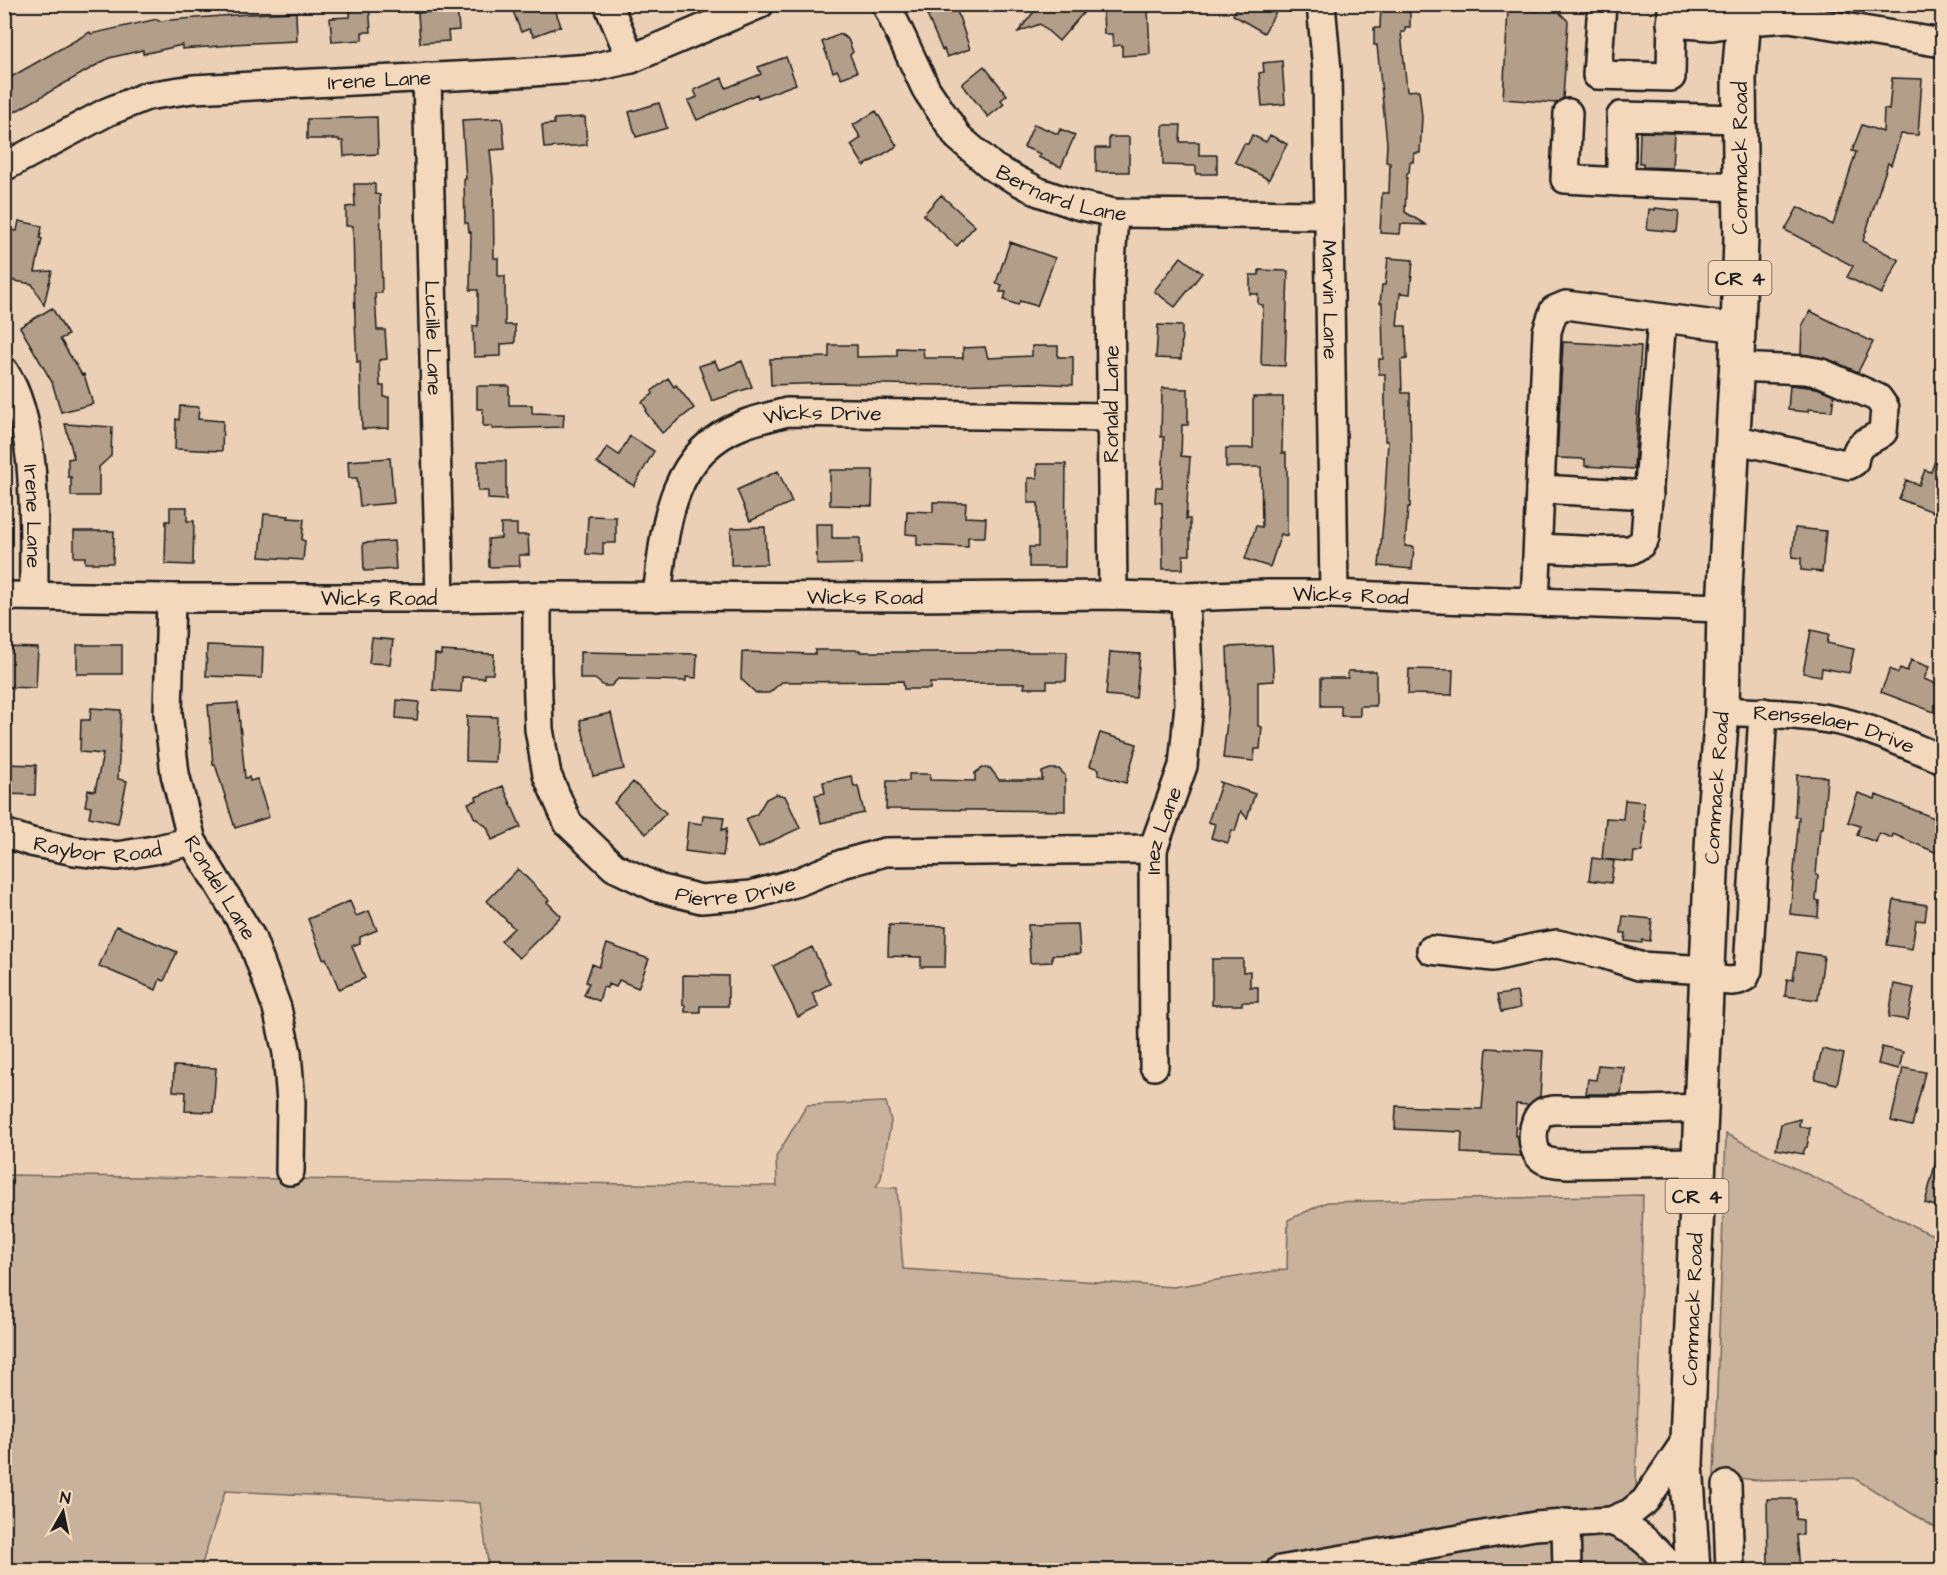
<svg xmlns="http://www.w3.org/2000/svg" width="1947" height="1575" font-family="'Architects Daughter',sans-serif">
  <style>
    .green { fill: #c9b29c; stroke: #72675c; stroke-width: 1.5 }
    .building { fill: #b29e89; stroke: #1c1c1c; stroke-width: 1.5 }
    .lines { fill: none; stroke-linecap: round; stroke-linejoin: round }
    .minor-casing { stroke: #1c1c1c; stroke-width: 32 }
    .major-casing { stroke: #1c1c1c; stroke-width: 38 }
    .minor { stroke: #f4d8bb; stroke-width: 27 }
    .major { stroke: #f4d8bb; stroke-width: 33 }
    .labels { text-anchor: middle; stroke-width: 5; stroke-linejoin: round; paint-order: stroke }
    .shield { fill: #f4d8bb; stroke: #5d544c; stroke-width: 1.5 }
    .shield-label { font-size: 20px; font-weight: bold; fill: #1c1c1c }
    .street-label { font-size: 21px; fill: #1c1c1c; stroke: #f4d8bb }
  </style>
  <rect width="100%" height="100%" fill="#ebd0b5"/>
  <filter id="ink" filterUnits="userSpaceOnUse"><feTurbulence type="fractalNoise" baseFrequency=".0167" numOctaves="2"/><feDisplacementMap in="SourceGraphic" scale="12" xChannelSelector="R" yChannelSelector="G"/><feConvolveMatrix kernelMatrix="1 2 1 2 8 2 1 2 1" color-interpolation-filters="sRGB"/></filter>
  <g filter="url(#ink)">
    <path class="green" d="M886 1102 891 1121 881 1178 876 1187 897 1188 903 1269 1173 1287 1287 1269 1288 1220 1327 1202 1643 1195 1636 1480 1643 1570H489L480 1503 225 1491 200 1570H5V1175L777 1186 776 1157 807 1105Z
      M1726 1134 1911 1225 1942 1239V1532L1854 1478 1756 1480 1714 1475Z"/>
    <path class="building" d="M369 4 371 32H362V40L332 42 330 18 350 17V5Z
      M436 4H457L459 30 448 31 449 41 420 43 418 13 436 11Z
      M530 4H553L561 26 534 36 529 29 521 32 513 11Z
      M1040 4H1091L1059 41 1040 24 1018 32Z
      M1239 4H1269L1277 10 1264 33 1233 15Z
      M1381 4H1404V12H1410V27H1405V32H1401L1407 91 1419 90 1422 117 1420 153H1414L1413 162H1410L1409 173H1407L1405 212 1426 225 1401 224 1400 234 1380 233 1382 193H1389L1390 163 1386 162 1387 143 1377 45H1374V28H1380Z
      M955 5 970 49 947 57 944 49 942 50 927 15Z
      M1538 8 1556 9 1568 21 1563 98 1556 103 1503 99 1508 9 1538 11Z
      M1148 9 1150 54 1122 56V45L1113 46 1112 34H1104L1103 11Z
      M296 12 297 41 232 44V45L182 49V45L143 54V50L109 58 4 118V81L90 32 91 34 157 19 158 21 248 14Z
      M840 34 848 39 853 52 850 55 857 72 841 78 837 70 833 72 822 42Z
      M786 57 796 84 758 98 757 94 697 120 688 101 697 97 694 90 722 78 726 88 761 74 758 67Z
      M1282 61 1285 104 1262 106 1259 73 1264 72 1263 63Z
      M984 66 1007 95 1001 100 1004 104 988 117 962 84Z
      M1892 78 1922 79 1918 135 1901 134 1891 165 1888 163 1863 241 1899 260 1881 294 1847 277 1853 266 1785 230 1798 207 1833 225 1856 152 1852 151 1862 125 1883 132 1884 109 1889 110Z
      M659 103 667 128 636 137 629 112Z
      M876 111 897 146 864 166 851 145 861 138 853 125Z
      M377 117 378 154 344 156 343 141H339V139H307V119Z
      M585 117 587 145 544 148 542 125 554 124V119Z
      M502 118 505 149 490 150 493 179 494 258H498V276H505V325H515V343L501 344V356L474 357 473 326H478V290H470L471 232H469L468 223H465L464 179H466L462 120Z
      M1034 124 1058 134 1060 129 1075 135 1061 167 1038 157 1041 154 1024 147Z
      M1163 125H1181L1180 142H1199V155H1217V174H1196V166L1163 165Z
      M1640 132 1674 133 1672 168 1643 167V163H1639Z
      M1252 135 1266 142 1270 135 1287 144 1268 181V179L1235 162 1244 144H1248Z
      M1109 137H1129V172H1096V148H1109Z
      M354 184H375V194L380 195 382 293H375L377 330H385L387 359 379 360 380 386H384V397H389V428L362 429 360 361 357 362 355 321 353 226H346V207L355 206Z
      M941 195 975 226 957 246 923 215Z
      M1655 208 1679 211 1677 232 1647 229 1649 209 1655 210Z
      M19 221 42 226 40 238 42 239 35 272 52 271 44 305 32 284 4 279V260L11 230 17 231Z
      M1010 242 1055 258 1037 306 1020 301 1018 305 1004 300 1006 292H1000L1002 285 996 283Z
      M1181 257 1202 273 1175 307 1154 291Z
      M1388 258 1413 260 1410 294 1400 293 1397 326H1406L1407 359 1401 360 1402 393H1410L1411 463 1410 507H1408L1405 546 1414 547 1412 569 1379 566 1384 511 1388 441H1385V374H1379V359H1383L1382 303H1380L1382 285H1385Z
      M1259 270 1288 271 1285 366 1262 365 1261 362 1263 305 1258 304V294H1250V275H1259Z
      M52 308 68 335 60 339 82 375 84 374 93 404 61 412 52 382 20 327Z
      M1810 311 1873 342 1858 372 1828 359 1801 354 1802 326Z
      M1158 325 1182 326 1181 359 1156 358Z
      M1563 342 1641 346 1634 469 1585 466V459L1557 458Z
      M829 345H857V357L897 356V348L923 349 924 358H963V348L985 347 988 358 1032 356V346H1058V357H1073V385L1032 383 940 385 829 383 771 385 770 359 829 357Z
      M715 361 719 370 742 361 752 387 712 401 699 366Z
      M668 378 674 387 676 385 694 408 662 433 645 411 647 410 642 402 653 394 652 391Z
      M1790 385 1817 388 1834 395 1832 411 1808 409V412L1788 410Z
      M477 386H509V405H532V413L564 414 563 427 492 429V426H483V409H477Z
      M1162 388 1188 389V425H1182L1181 456 1190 457 1186 519H1190V555H1183V569H1163L1162 503 1155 502 1156 487H1162L1164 437H1161Z
      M1253 397H1283L1282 453H1286V466L1287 467V536L1281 534 1270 567 1245 559 1256 526 1262 527 1261 467H1226V448H1253Z
      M180 406 199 407 198 419 223 421 222 451 175 449 176 419 179 420Z
      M65 424 112 427 111 456 99 467V496H71V477H68V459L74 458Z
      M630 436 654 451 634 486 597 463 607 447 619 455Z
      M1941 444 1942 445V504L1939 514 1899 499 1906 480 1919 485 1925 470 1931 472Z
      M390 458 394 503 360 506 357 478H349L348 461Z
      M478 461H506V500L488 499V491H478Z
      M1037 464H1066L1065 567H1029V547H1038V503H1028V478H1037Z
      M830 470H873L872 506 830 505Z
      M778 471 792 502 750 521 737 490Z
      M933 502 966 503 965 517 986 518 985 537H968V547L917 545V535L906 534 907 511 933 512Z
      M170 507H187V521H194L193 565 165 564 166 521H170Z
      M264 514 289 516 288 518 304 519 302 540 305 541 303 560 260 557Z
      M590 516 616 517V543H603V555L586 554 588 517Z
      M501 524H517V535H528L529 555H519L520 566 489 567 488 539 501 538Z
      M816 524H832V538H860L861 564 817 565Z
      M765 527 767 564 731 565V528Z
      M1795 528 1826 531 1822 572 1801 570V558L1792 557Z
      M74 531H114L113 563H85V557H74Z
      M394 541 396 569 364 571 363 543Z
      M1811 630 1829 634 1827 643 1854 649 1849 673 1822 668 1821 676 1803 673Z
      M372 638 393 640 390 664 369 663Z
      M77 645H122V674H77Z
      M207 645 263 647 262 678 206 676Z
      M1272 645 1274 681 1258 682V726L1262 727 1260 749H1255L1254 761 1223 758 1229 703 1227 647Z
      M4 647 38 648 36 688 4 687Z
      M815 650H860V652H1067L1066 681H1047V688H1024L1025 683H930V689H904L903 681 782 682 769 693H756L741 679 742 652 815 654Z
      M441 651 494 654 493 674H484V678L462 677 461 692 433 690 435 654 441 655Z
      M580 652 697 654 696 678 686 677V681L618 679 611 686H604L595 679H580Z
      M1110 652 1140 654 1136 698 1106 695Z
      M1911 660 1929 667 1924 679 1942 686V715L1881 692 1890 669 1898 673 1900 668 1907 671Z
      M1409 669 1453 670 1452 695 1408 694Z
      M1348 671H1376V706H1360V716H1341V706H1321V678H1348Z
      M397 700 419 702 417 720 396 718Z
      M238 703 245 778 249 777 250 781 257 779 269 817 235 828 215 764H213L208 705Z
      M91 708 121 710 118 779 127 781 118 823 89 817 91 807 85 806 88 790 95 791 103 754 80 752 81 720H90Z
      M611 713 624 769 593 776 580 720Z
      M467 716 497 717 495 762 466 761Z
      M1100 733 1137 744 1126 783 1098 775 1099 769 1090 766Z
      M4 764 36 765 35 795 4 794Z
      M982 768H990L999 780H1042V772L1050 769H1059L1065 775V811L886 809 887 781H909V774H930V780L975 781V773Z
      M1797 775 1827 777 1823 828H1820L1816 875H1818L1816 900 1819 901 1818 917 1790 914 1799 817H1795Z
      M851 776 854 786H858L864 813 821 823 815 795 825 793 823 782Z
      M633 782 666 813 646 834 614 803Z
      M1220 782 1255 794 1247 818 1241 811 1235 831 1232 830 1228 843 1211 838 1215 824 1208 822 1221 784Z
      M503 786 521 827 492 840 487 827 474 817 468 803 477 800 476 797Z
      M1858 793 1875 799 1876 795 1942 821V855L1893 834 1892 838 1879 833 1876 842 1857 835 1860 826 1848 822Z
      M776 794 785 796 800 828 759 847 746 819 757 814 766 799Z
      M1625 800 1644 802 1643 818 1645 821 1642 852H1634L1633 862 1602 859 1606 818 1623 819Z
      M703 815 724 817 722 830 727 828 723 856 685 851 688 822 702 824Z
      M1592 858 1614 861 1611 883 1589 880Z
      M518 869 549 900 547 902 561 916 519 958 501 941 514 928 487 901Z
      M1894 900 1927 905 1925 921 1916 920 1912 949 1887 945Z
      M350 901 356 916 369 911 377 930 360 937V943L352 946 365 978 339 989 326 958 323 959 308 919Z
      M1623 916 1652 919 1650 941 1642 940V943L1625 941 1626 933H1621Z
      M1078 924 1080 954 1052 955V962L1030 963 1028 925Z
      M889 925 946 926 945 967H921V957L888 956Z
      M116 926 177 952 164 981 160 979 156 990 99 966Z
      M607 944 649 959 638 988 619 980 616 987 608 984 607 988 603 987 599 1001 584 995 589 983 586 982 592 964 599 967Z
      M812 947 830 984 812 993 819 1007 798 1017 773 966Z
      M1797 952 1824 956 1818 1000 1785 996 1787 979 1793 980Z
      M1212 959H1243V972L1250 971V987H1258V1002H1242V1005H1212Z
      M683 975 728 976V1006H700V1012H685V1005H683Z
      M1894 984 1914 988 1908 1020 1889 1017Z
      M1517 992 1520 1008 1501 1012 1497 995Z
      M1882 1047 1903 1052 1899 1069 1878 1064Z
      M1487 1048 1543 1051 1540 1096 1528 1105 1516 1104 1515 1136H1518L1521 1156 1461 1153 1462 1132 1395 1129 1396 1106 1482 1109Z
      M1822 1049 1844 1054 1837 1084 1815 1079Z
      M1598 1065 1624 1067 1621 1094H1586L1588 1079 1596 1080Z
      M174 1066 216 1068 213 1112 185 1111 186 1092 173 1091Z
      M1903 1068 1925 1072 1912 1126 1891 1121Z
      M1800 1119 1799 1126 1810 1128 1807 1147 1805 1148 1803 1154 1776 1149 1781 1124Z
      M1937 1157H1942V1208L1925 1203Z
      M1767 1499H1796V1519L1803 1520V1535H1797L1800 1570H1768Z"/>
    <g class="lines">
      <g class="minor-casing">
        <g id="minor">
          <path d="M608 4 631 59"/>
          <path id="s1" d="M886 4 926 89 958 137 994 168 1039 192 1077 205 1114 213 1329 215"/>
          <path id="s2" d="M1321 4 1327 71 1334 594"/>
          <path d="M1602 4 1597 75 1671 77 1672 6"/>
          <path d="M1671 23 1712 26 1745 21 1789 18 1942 43"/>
          <path id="s3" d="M427 77 440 598"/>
          <path d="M1568 113 1565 179 1621 182"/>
          <path d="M1740 119 1621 116V182L1740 187"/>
          <path id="s4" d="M4 167 107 112 147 96 193 89 517 73 592 68 631 59 760 4"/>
          <path id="s5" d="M4 371C40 425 33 532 34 595"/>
          <path d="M1733 439 1849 465 1854 462C1858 439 1867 444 1883 432L1885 408 1878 398 1822 373 1805 370 1737 367"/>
          <path d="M1540 489 1649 495"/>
          <path d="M1538 548 1600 551 1631 550 1641 544 1645 538 1662 318"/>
          <path d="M1113 595 1110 283 1114 213"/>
          <path id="s6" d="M4 596 171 598H440L537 596 912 597 1113 595 1185 597 1267 594H1334L1440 599 1724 608"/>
          <path id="s7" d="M537 596V670L539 729 547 775 568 823 614 867 658 888 701 899 751 895 798 882 842 864 885 852 1153 849"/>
          <path id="s8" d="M657 597C665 529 668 454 742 425 757 419 773 416 787 412L1110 417"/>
          <path id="s9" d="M171 598 168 713 175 774 192 841 251 937 277 1008 287 1053 291 1102 290 1171"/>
          <path d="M1535 602 1547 331 1554 310 1566 305 1738 328"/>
          <path id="s10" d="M1722 711C1757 713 1793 713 1828 719 1866 725 1907 745 1942 759"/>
          <path id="s11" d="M4 833 31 842 75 851 117 856 154 850 192 841"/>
          <path d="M1431 950 1493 957 1538 947 1557 944 1606 955 1639 966 1707 970"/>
          <path d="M1706 979 1731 981 1739 980 1745 977 1748 970 1763 712"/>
          <path id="s12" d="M1154 1066 1153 849 1183 766 1189 704 1185 597"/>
          <path d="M1699 1162 1568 1164C1559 1163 1547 1164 1540 1157 1530 1148 1531 1120 1543 1112 1546 1111 1550 1111 1553 1110H1646L1701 1108"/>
          <path d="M1727 1485 1730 1570"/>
          <path d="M1611 1521C1643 1534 1651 1546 1674 1570"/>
          <path d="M1566 1523 1567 1570"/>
          <path d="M1280 1570 1535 1526 1611 1521 1630 1513 1645 1501 1687 1439"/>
        </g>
      </g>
      <g class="major-casing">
        <g id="major">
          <path id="s13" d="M1693 1570 1686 1464 1713 827 1722 711 1724 608 1737 358 1741 238 1739 79 1745 4"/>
        </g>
      </g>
      <use href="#minor" class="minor"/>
      <use href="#major" class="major"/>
    </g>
  </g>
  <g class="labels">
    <g class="shield">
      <rect x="1708.5" y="261" width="63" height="34" rx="4.5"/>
      <rect x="1665.5" y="1179" width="63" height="34" rx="4.5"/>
    </g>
    <g class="shield-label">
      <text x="1740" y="285">CR 4</text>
      <text x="1697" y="1203">CR 4</text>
    </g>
    <g class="street-label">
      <text dy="7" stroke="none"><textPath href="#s4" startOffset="393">Irene Lane</textPath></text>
      <text transform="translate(1740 158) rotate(-90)" y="7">Commack Road</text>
      <text dy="7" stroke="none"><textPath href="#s1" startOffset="272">Bernard Lane</textPath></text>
      <text dy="7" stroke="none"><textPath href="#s2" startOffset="296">Marvin Lane</textPath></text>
      <text dy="7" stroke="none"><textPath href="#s3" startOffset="261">Lucille Lane</textPath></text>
      <text transform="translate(1111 404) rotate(-90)" y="7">Ronald Lane</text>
      <text dy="7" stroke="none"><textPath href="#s8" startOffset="286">Wicks Drive</textPath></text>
      <text dy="7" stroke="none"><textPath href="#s5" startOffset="150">Irene Lane</textPath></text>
      <text dy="7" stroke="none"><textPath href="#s6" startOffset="1347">Wicks Road</textPath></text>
      <text dy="7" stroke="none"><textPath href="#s6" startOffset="861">Wicks Road</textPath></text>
      <text dy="7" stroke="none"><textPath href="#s6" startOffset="375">Wicks Road</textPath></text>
      <text dy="7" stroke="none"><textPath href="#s10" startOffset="114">Rensselaer Drive</textPath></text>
      <text dy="7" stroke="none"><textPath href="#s13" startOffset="783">Commack Road</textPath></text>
      <text dy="7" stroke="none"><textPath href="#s12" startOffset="237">Inez Lane</textPath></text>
      <text dy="7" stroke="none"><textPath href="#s11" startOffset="96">Raybor Road</textPath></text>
      <text dy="7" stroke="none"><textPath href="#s7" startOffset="424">Pierre Drive</textPath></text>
      <text dy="7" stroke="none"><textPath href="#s9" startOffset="300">Rondel Lane</textPath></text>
      <text dy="7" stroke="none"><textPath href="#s13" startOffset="261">Commack Road</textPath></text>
    </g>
  </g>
  <rect width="1947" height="1575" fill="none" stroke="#f4d8bb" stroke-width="24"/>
  <rect x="12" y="12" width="1923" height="1551" fill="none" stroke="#1c1c1c" stroke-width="2" filter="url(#ink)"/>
  <g transform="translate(63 1512) rotate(9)" stroke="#f4d8bb" stroke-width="4.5" paint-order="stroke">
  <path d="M0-4.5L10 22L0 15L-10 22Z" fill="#1c1c1c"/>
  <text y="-9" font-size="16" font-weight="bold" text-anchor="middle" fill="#1c1c1c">N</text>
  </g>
</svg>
